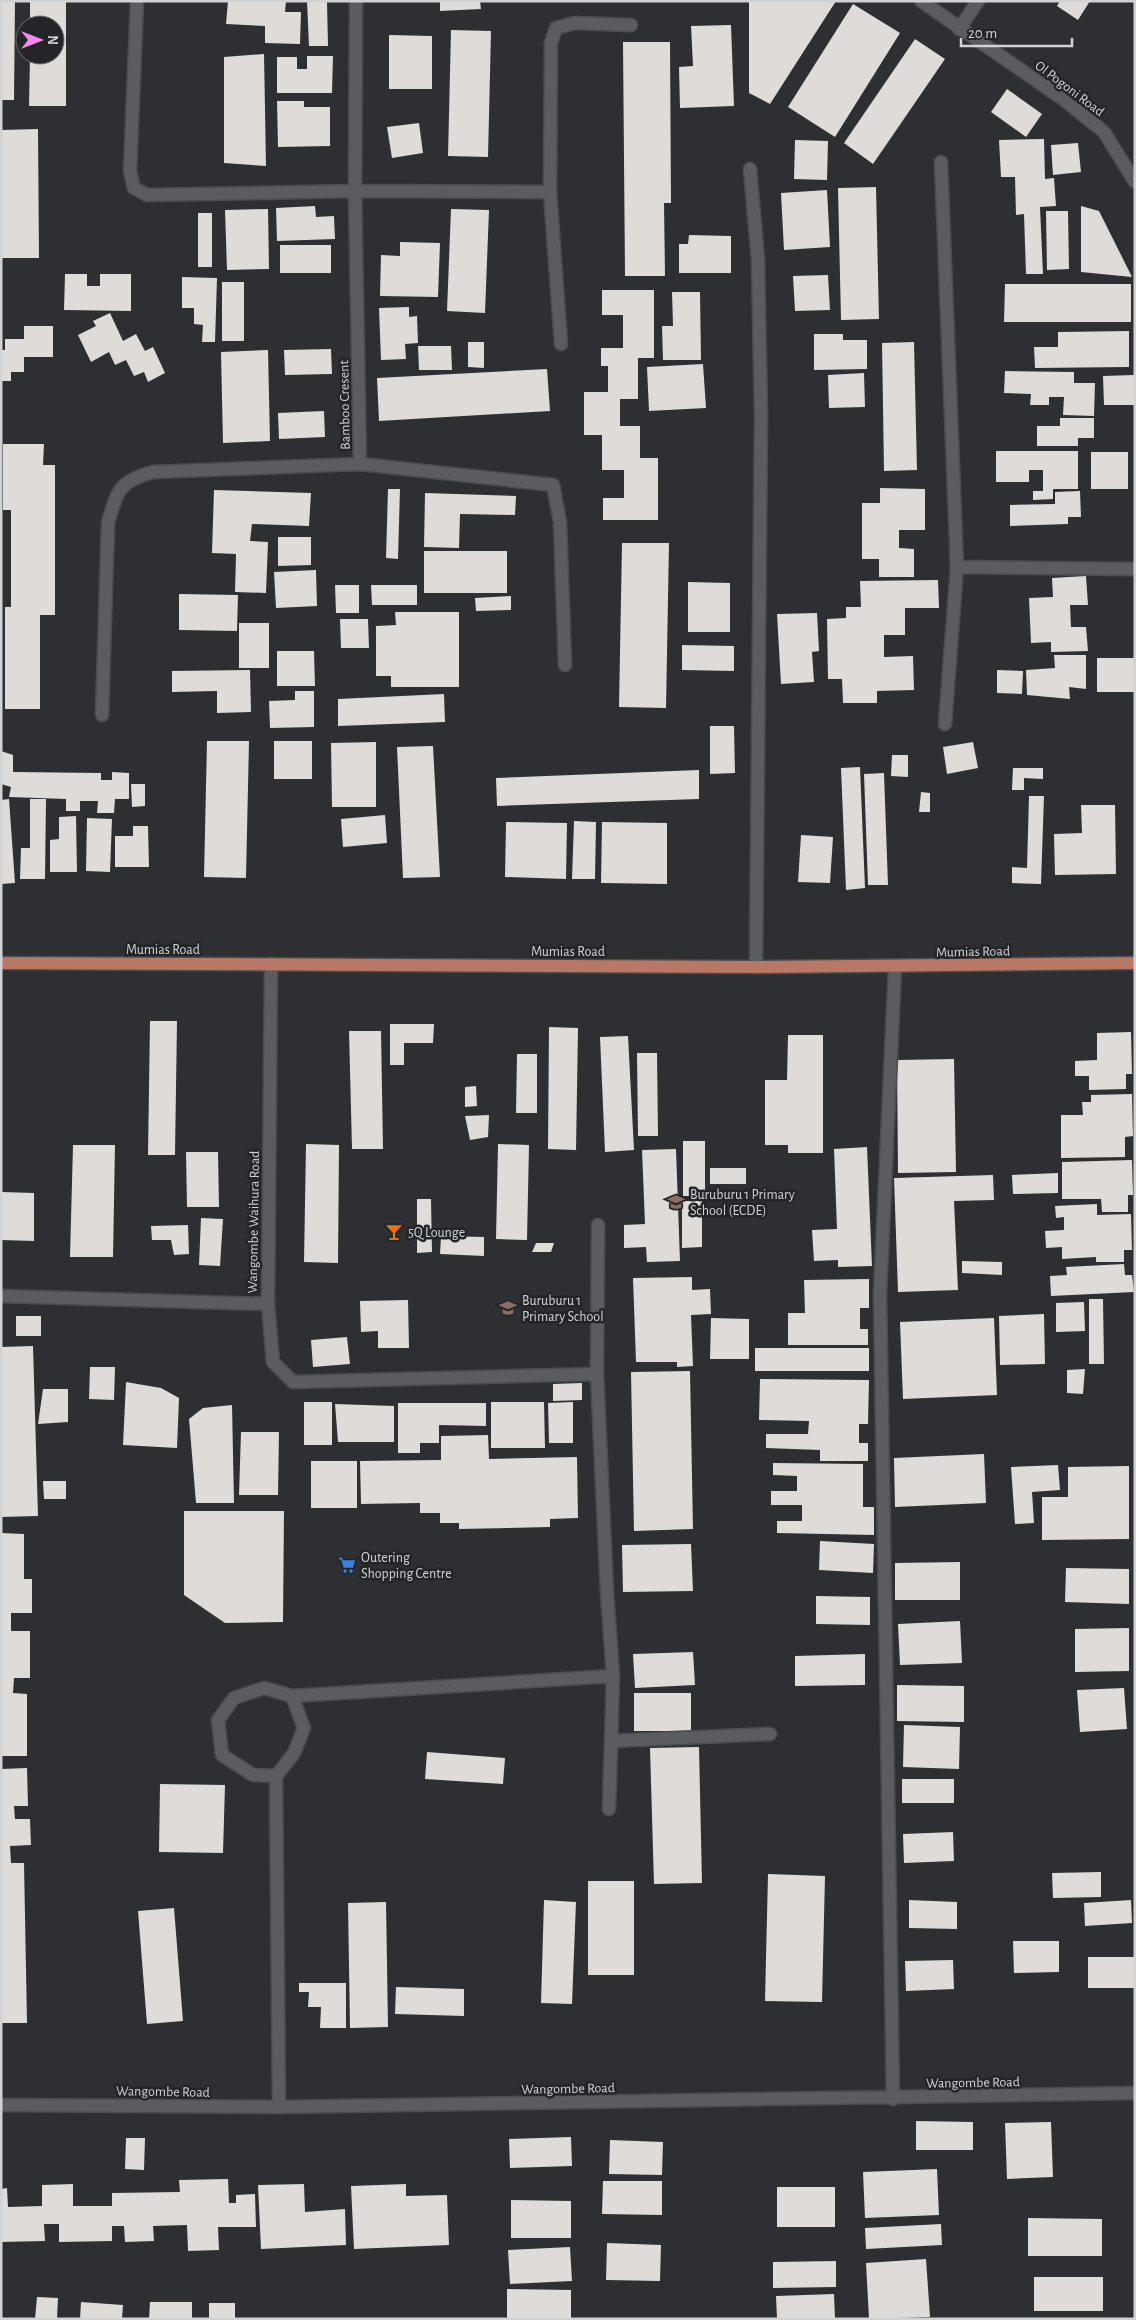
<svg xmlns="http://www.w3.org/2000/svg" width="1136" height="2320" font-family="'Alegreya Sans',sans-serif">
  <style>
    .building { fill: #dedbd8 }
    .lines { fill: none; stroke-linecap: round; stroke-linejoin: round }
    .minor-casing { stroke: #4a4b4e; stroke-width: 15 }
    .major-casing { stroke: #4a4b4e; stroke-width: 15 }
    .minor { stroke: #5a5c60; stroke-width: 12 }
    .major { stroke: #b97865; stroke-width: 12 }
    .labels { text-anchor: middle; stroke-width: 5; stroke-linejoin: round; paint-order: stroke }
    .street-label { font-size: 14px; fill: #d1d2d4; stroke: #232528 }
    .poi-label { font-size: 14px; fill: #d1d2d4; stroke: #232528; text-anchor: start }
  </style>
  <rect width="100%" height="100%" fill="#2d2f32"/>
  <path class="building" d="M1 1H15L14 100H1Z
    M30 1H66V106H29L30 55H55V25H30Z
    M228 1H286L285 12H301L300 44 265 43V26L226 24Z
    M307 1H327L328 46H309Z
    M440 1H480L481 9 440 11Z
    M749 1H836L770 104 749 93Z
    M1060 1H1090L1078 20 1057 6Z
    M853 4 900 33 835 137 788 107Z
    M731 25 734 106 680 108 679 67 693 66 691 26Z
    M451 30 491 31 488 157 448 156Z
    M389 35 432 36V89H389Z
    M915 39 945 59 873 164 844 143Z
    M623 42H670L671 203H664L665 276H625Z
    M264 54 266 166 224 163V57Z
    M307 56H333L332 93H277V57H297V69H307Z
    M1007 89 1042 114 1026 137 991 112Z
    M277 101H304V107H330V146L278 147Z
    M419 123 423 153 392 158 387 127Z
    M38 129 39 258H2L1 130Z
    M1044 139 1045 179 1054 178 1056 206 1040 207 1043 274H1026L1024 214 1016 215 1015 177H1001L999 140Z
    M795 140 828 141 827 180 794 179Z
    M1078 143 1081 172 1053 175 1051 145Z
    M876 187 879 319 841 320 838 188Z
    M827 190 830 247 784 250 781 193Z
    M315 206 316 217 334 216 335 239 277 241 276 208Z
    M1081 206 1099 211 1132 277 1081 272Z
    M268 209 269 269 227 270 225 210Z
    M451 209 489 210 485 313 447 311Z
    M1046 211H1068L1069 269 1047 270Z
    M198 213H212V267H198Z
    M689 235 731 236V273H679V244H688Z
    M400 242 440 243 438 297 380 296 381 255 400 256Z
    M280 245H331V273H280Z
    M65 274H87V286H100V274H131V311L64 310Z
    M828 275 830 310 795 311 793 276Z
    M182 277 217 278 215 342H202L203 325 194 324V308H182Z
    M222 282H244V341H222Z
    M1005 284H1131V322H1004Z
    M602 290H654V358H638V399H620V426H640V458H658V520H603V498H624V470H602V435H584V392H608V366H601V348H623V315H602Z
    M672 292H700L701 360H663L662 326H673Z
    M409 307V317L417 316 418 343 405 344 406 359 381 360 379 308Z
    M110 313 123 341 136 334 145 351 153 347 165 373 148 382 144 372 134 376 126 360 115 365 109 352 91 362 78 335 96 326 93 321Z
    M24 326H53V357H24V372H11V381H1V350H5V339H24Z
    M1129 331V367L1035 368 1034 347H1058V332Z
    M814 334H843V340H867V369L814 370Z
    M468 342H484V368L468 367Z
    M914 342 917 470 884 471 882 343Z
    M418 346H451L452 370H419Z
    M331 349 332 374 285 375 284 350Z
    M268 350 270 441 223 443 221 352Z
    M703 364 706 408 649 411 647 367Z
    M547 369 550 411 379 421 377 378Z
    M1005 371 1074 372V383H1095L1094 416 1063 415 1064 397H1049V405H1030L1031 394 1004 393Z
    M864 373 865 407 829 408 828 375Z
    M1134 375 1135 405H1104L1103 376Z
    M324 411 325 437 279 439 278 413Z
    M1060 418H1094V438H1078V446H1037V426H1060Z
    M3 444H44L43 465H55V615H40V709H5V607H11V510H3Z
    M996 451H1078V489H1053V499L1033 500V491H1043V470H1029V482H996Z
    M1091 452H1128V489H1091Z
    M880 488 925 489V530H899V548L914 549V577H879V559H862V503H880Z
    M388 489H400L398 559 386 558Z
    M214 490 311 493 309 526 252 524 250 541 268 542 266 593 235 592 236 554 212 553Z
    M1080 491 1081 517H1068V524L1010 526V505L1055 504V492Z
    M425 493 516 496 515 515 460 514 459 548 424 547Z
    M278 537H311V565L278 566Z
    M622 543H669L666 708 619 707Z
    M424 551H507V593H424Z
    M316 570 317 606 276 608 274 572Z
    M1086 576 1088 605H1070L1071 627H1086L1088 651 1051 652V642L1031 643 1029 598 1053 597 1052 578Z
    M938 580 939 608H905V635H884V657L913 656 914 690 877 691V703H843L842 679H828L827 619 846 618V607H861L860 581Z
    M688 582 730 583V632H688Z
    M335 585H359V613H336Z
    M371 585H417V605H372Z
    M179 594 238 595 237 631 179 630Z
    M511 596V610L476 611 475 598Z
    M395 612H459V687H391V676H376V626L396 625Z
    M817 613 819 651 812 652 814 682 781 684 777 614Z
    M340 619H368L369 648H341Z
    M239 623H269V668H239Z
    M682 645 734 646V671L682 670Z
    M277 651H314L315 686H277Z
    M1054 655H1086V689L1069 687 1070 699 1027 695 1026 670 1055 668Z
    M1097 658H1135V692H1097Z
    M250 670 251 712 217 713V691L172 692V671Z
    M997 670 1023 671 1022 694 997 693Z
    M295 691H314V727L270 728 269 701 295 700Z
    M444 694 445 722 338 726V699Z
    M710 726H734L735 773 710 774Z
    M207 741H249L246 878 204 877Z
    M274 741H312V779H274Z
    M376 742V807H332L331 743Z
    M973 742 978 768 947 774 943 747Z
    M433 746 440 877 403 878 397 747Z
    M1 751 13 755V772L101 773V780H112V772L129 773V799H115L114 813H97L98 801H80V811H66V799L9 797 11 787 1 784Z
    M892 755H908V777L891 776Z
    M860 767 865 888 846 890 841 768Z
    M1013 768H1043V779L1024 778V790H1012Z
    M699 770V799L497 806 496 778Z
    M884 773 888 885H868L864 774Z
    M131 784H145V806L132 807Z
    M921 792 930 793V812H919Z
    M1029 796H1044L1041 884 1012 883V867L1027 868Z
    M9 799 15 883 1 884V800Z
    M30 799H46L45 879H20L21 848H30Z
    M1081 805H1115L1116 874 1055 875 1054 834 1082 833Z
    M385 815 387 843 343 847 341 819Z
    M76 816 77 872H50V840L59 839V817Z
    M87 818 112 819 110 872 86 871Z
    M574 821 596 822 595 879H572Z
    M506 822 567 823 566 879 505 877Z
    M602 822 667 823V884L601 883Z
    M133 826H148L149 867H115V836H133Z
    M801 835 833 837 830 883 798 882Z
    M150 1021H177L175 1155H148Z
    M390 1024H434L433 1043H404V1065H390Z
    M549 1027 578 1028 576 1150 548 1149Z
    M349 1031H381L383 1149H352Z
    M1131 1032 1132 1074H1126V1089L1089 1090V1076H1075V1061L1097 1060V1033Z
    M788 1035H823V1153H788V1145H765V1080H787Z
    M628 1036 634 1150 605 1152 600 1037Z
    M637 1053H657L658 1136H638Z
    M517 1054H537V1113H516Z
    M954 1059 956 1172 898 1173 897 1060Z
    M476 1086 477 1106 465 1107V1087Z
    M1132 1094 1133 1136 1125 1137V1157L1061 1158V1115H1083L1082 1102H1091V1095Z
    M489 1115 488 1137 470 1140 465 1116Z
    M683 1141H705V1196H683Z
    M306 1144 339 1145 338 1263 304 1262Z
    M498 1144 529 1145 527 1240 496 1239Z
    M73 1145H115L113 1257H70Z
    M867 1147 872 1266 838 1267V1260L814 1261 812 1230 837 1229 834 1149Z
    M676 1149 680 1261 647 1262 646 1247 624 1248V1225L645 1224 642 1150Z
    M186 1152H218L219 1207H187Z
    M1132 1160 1133 1195H1128V1212H1102L1101 1199H1062V1162Z
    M710 1168H746V1184H710Z
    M1058 1173V1193L1013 1194 1012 1175Z
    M993 1175 994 1200 954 1201 958 1290 898 1292 894 1178Z
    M2 1192 34 1193V1241L1 1240Z
    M417 1199H431L432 1252 417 1253Z
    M682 1201H702V1247L682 1248Z
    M1097 1204V1215L1131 1214 1132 1250H1124V1262H1096V1257L1062 1259V1247L1046 1248 1045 1231 1064 1230V1217L1056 1218 1055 1206Z
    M201 1218 223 1219 220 1266 199 1265Z
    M188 1225 189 1254 174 1255 171 1240H152L151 1226Z
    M441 1236 484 1237V1256L440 1254Z
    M536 1243H554L551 1252H532Z
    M962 1261 1002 1262V1275L962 1273Z
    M1124 1264 1125 1275H1132L1134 1292 1051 1296 1050 1276 1067 1275 1066 1267Z
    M692 1277V1290L710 1289 711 1314 691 1315 693 1366 677 1367V1362H636L633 1278Z
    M869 1279V1308H860V1329H868V1345H788V1313H805L804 1280Z
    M1089 1299H1103L1104 1364H1089Z
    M408 1300 409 1348H378V1331L361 1332 360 1301Z
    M1084 1302 1085 1331 1056 1332V1303Z
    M1044 1314 1045 1364 1000 1365 999 1316Z
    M16 1316H41V1336H16Z
    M711 1318 749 1319V1359H710Z
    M994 1318 997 1395 903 1399 900 1322Z
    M347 1337 350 1364 313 1367 311 1340Z
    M33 1346 38 1516 1 1517V1347Z
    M755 1348H869V1371H755Z
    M90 1367H115L114 1400 89 1399Z
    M1085 1369 1083 1394 1067 1393V1370Z
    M690 1371 693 1529 634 1531 631 1372Z
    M760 1379 869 1380 868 1424H859V1443H868V1461H820V1450L766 1448V1434H808L809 1421 759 1420Z
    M126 1382 161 1388 179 1398 177 1448 123 1445Z
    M582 1383V1400L553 1401V1384Z
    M43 1389H68V1422L38 1424Z
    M304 1402H332V1445H304Z
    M491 1402H544L545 1448H491Z
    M573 1402V1443H549L548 1403Z
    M398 1403H486V1426L439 1425V1443H420V1453H398Z
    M335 1404 394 1406V1442H338Z
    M232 1405 234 1503H196L189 1419 203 1408Z
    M241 1432H279L278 1495H239Z
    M488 1435 489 1459 577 1457 578 1518 550 1519V1527L459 1529V1523H440V1513H420V1503L361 1504 360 1461 441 1460V1436Z
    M984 1454 986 1503 895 1507 894 1458Z
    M311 1461H357V1508H311Z
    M773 1463 863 1464V1507H874V1535L777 1533V1521H802V1505H771V1491H797V1476L773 1475Z
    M1058 1465 1060 1490 1032 1492 1034 1523 1015 1524 1011 1467Z
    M1129 1466V1539L1042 1540V1497H1068V1467Z
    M43 1481H66V1499H44Z
    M184 1511H284L283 1622 225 1623 184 1595Z
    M1 1533 24 1534V1579H32V1613H11V1631H30V1678H14L13 1693 27 1694V1756H1Z
    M820 1541 874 1544 873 1573 819 1570Z
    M691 1544 693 1591 623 1592 622 1545Z
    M960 1562V1600H895V1563Z
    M1066 1568 1129 1569V1604L1065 1602Z
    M816 1596 870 1597V1625L816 1624Z
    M960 1621 962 1663 900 1665 898 1624Z
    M1129 1628V1671L1075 1672V1629Z
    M693 1652 695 1685 635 1688 633 1654Z
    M865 1654V1685L795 1686V1656Z
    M897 1685 964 1686V1722L897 1721Z
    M1124 1688 1127 1729 1080 1732 1077 1690Z
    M634 1693H691V1731H634Z
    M904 1725 960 1727 959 1769 903 1767Z
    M699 1747 702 1883 654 1884 650 1748Z
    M427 1752 505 1758 503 1784 425 1779Z
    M27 1768 28 1806H14L15 1819H30L31 1845 10 1846 11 1863H24L27 2023H1V1769Z
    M902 1779H954V1803H902Z
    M160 1784 225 1785 223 1853 159 1852Z
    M953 1832 954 1861 904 1863 903 1834Z
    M1101 1872V1897L1053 1898 1052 1873Z
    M768 1874 825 1876 822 2002 765 2001Z
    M588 1881H634V1975H588Z
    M544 1900 576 1902 572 2004 541 2003Z
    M909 1900 957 1902V1929L909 1928Z
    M1131 1900 1132 1923 1085 1926 1084 1903Z
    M386 1902 388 2027 350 2028 348 1903Z
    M174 1908 183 2021 147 2024 138 1911Z
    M1013 1941H1059V1972L1014 1973Z
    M1088 1957H1134V1988H1088Z
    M953 1960 954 1989 906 1991 905 1961Z
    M299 1983H346V2028H320L321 2007H308L309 1992H299Z
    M396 1987 464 1989V2016L395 2014Z
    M916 2121 973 2122V2150H916Z
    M1051 2122 1053 2177 1007 2179 1005 2123Z
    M571 2137 572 2166 510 2168 509 2139Z
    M126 2138H145L144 2170 125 2169Z
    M610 2140 663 2142 662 2175 609 2174Z
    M937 2169 939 2215 865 2218 863 2172Z
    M228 2179 229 2203H236V2195L255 2194 256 2227H218L219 2250 188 2251 187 2225 153 2226 154 2241 125 2242 124 2226H112V2241L59 2242V2224H44L45 2241 1 2242V2189L7 2188 8 2207 42 2206V2185L73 2184V2206H112V2193L180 2192 179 2180Z
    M603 2181H662V2215L602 2214Z
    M304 2184 305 2212 345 2209 346 2245 261 2249 258 2185Z
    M406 2184V2196L447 2195 449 2245 354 2249 351 2186Z
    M777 2187H835V2227H777Z
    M511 2200 571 2201V2238H511Z
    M1028 2218 1102 2219V2256H1028Z
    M941 2224 942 2245 866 2249 865 2228Z
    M607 2243 661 2245 660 2281 606 2280Z
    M570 2247 572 2281 510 2284 508 2250Z
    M926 2259 930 2317 869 2319 866 2263Z
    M836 2261V2287L773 2288V2262Z
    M1034 2277H1103V2311H1034Z
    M507 2289 571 2290V2319H507Z
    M834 2294 835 2319H777L776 2296Z
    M37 2297 58 2298 57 2319H35Z
    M81 2302 123 2305 122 2319H80Z
    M150 2302H192V2319H149Z
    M209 2303H235V2319H209Z"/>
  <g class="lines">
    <g class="minor-casing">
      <path id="minor" d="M137 1 130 171 134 188 147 195 355 191 550 192 551 43 556 28 574 23 631 25
        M356 1 355 191 360 464 553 485 560 522 565 665
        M921 1 1063 99 1104 132 1135 182
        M959 29 978 1
        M941 162 957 567
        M750 169 758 260 761 416 756 967
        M550 192 561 344
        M102 715 108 522C118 490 119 481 153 472L360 464
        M945 724 957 567 1135 569
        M598 1225 597 1374 607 1592 613 1676 609 1809
        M1 1296 268 1304 271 964
        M268 1304 273 1362 293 1382 597 1374
        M292 1696 613 1676
        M611 1741 770 1734
        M276 1776 253 1775 222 1755 218 1720 234 1698 264 1688 292 1696 304 1728 294 1753 276 1776 279 2107
        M893 2099 880 1294 895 967
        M1 2105 279 2107 1135 2093"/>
    </g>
    <g class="major-casing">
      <path id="major" d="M1 963 756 967 1135 963"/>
    </g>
    <use href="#minor" class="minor"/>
    <use href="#major" class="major"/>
  </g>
  <defs>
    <g id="school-bare" transform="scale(1.35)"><path d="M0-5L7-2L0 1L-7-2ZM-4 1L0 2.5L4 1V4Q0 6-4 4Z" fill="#8d6e63" stroke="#232528" stroke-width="2.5" paint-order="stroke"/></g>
    <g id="bar-bare" transform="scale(1.35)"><path d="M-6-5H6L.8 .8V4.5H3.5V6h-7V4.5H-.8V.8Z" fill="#e8710a" stroke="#232528" stroke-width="2.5" paint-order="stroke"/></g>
    <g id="supermarket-bare" transform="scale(1.35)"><path d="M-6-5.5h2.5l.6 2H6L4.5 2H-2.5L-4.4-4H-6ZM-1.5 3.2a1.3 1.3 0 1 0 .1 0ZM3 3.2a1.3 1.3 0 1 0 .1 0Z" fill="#3f7fe0" stroke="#232528" stroke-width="2.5" paint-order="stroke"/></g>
  </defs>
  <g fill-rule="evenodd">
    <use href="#school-bare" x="676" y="1202"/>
    <use href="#bar-bare" x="394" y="1232"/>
    <use href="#school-bare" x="508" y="1308"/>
    <use href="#supermarket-bare" x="347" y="1565"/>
  </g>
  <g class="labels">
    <g class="street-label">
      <text transform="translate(1070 88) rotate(37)" y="5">Ol Pogoni Road</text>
      <text transform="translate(344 405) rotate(-91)" y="5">Bamboo Cresent</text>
      <text x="163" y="954">Mumias Road</text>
      <text x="568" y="956">Mumias Road</text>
      <text transform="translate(973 951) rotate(-1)" y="5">Mumias Road</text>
      <text transform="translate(253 1222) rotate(-89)" y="5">Wangombe Waihura Road</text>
      <text transform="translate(973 2082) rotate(-1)" y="5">Wangombe Road</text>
      <text transform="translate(568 2088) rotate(-1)" y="5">Wangombe Road</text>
      <text transform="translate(163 2091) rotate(1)" y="5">Wangombe Road</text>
    </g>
    <g class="poi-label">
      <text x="690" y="1199">Buruburu 1 Primary<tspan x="690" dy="16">School (ECDE)</tspan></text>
      <text x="408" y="1237">5Q Lounge</text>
      <text x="522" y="1305">Buruburu 1<tspan x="522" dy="16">Primary School</tspan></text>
      <text x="361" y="1562">Outering<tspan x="361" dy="16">Shopping Centre</tspan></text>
    </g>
  </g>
  <rect width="1136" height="2320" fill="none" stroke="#d1d2d4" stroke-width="5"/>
  <g transform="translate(40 40) rotate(90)"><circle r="24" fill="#232528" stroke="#696a6d"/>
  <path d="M0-4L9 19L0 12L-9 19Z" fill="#f788ec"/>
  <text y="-8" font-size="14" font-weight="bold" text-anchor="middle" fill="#d1d2d4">N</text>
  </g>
  <path d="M961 38v8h111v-8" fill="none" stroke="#d1d2d4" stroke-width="2.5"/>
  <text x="968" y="38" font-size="15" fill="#d1d2d4" stroke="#232528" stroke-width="4" paint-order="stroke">20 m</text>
</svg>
